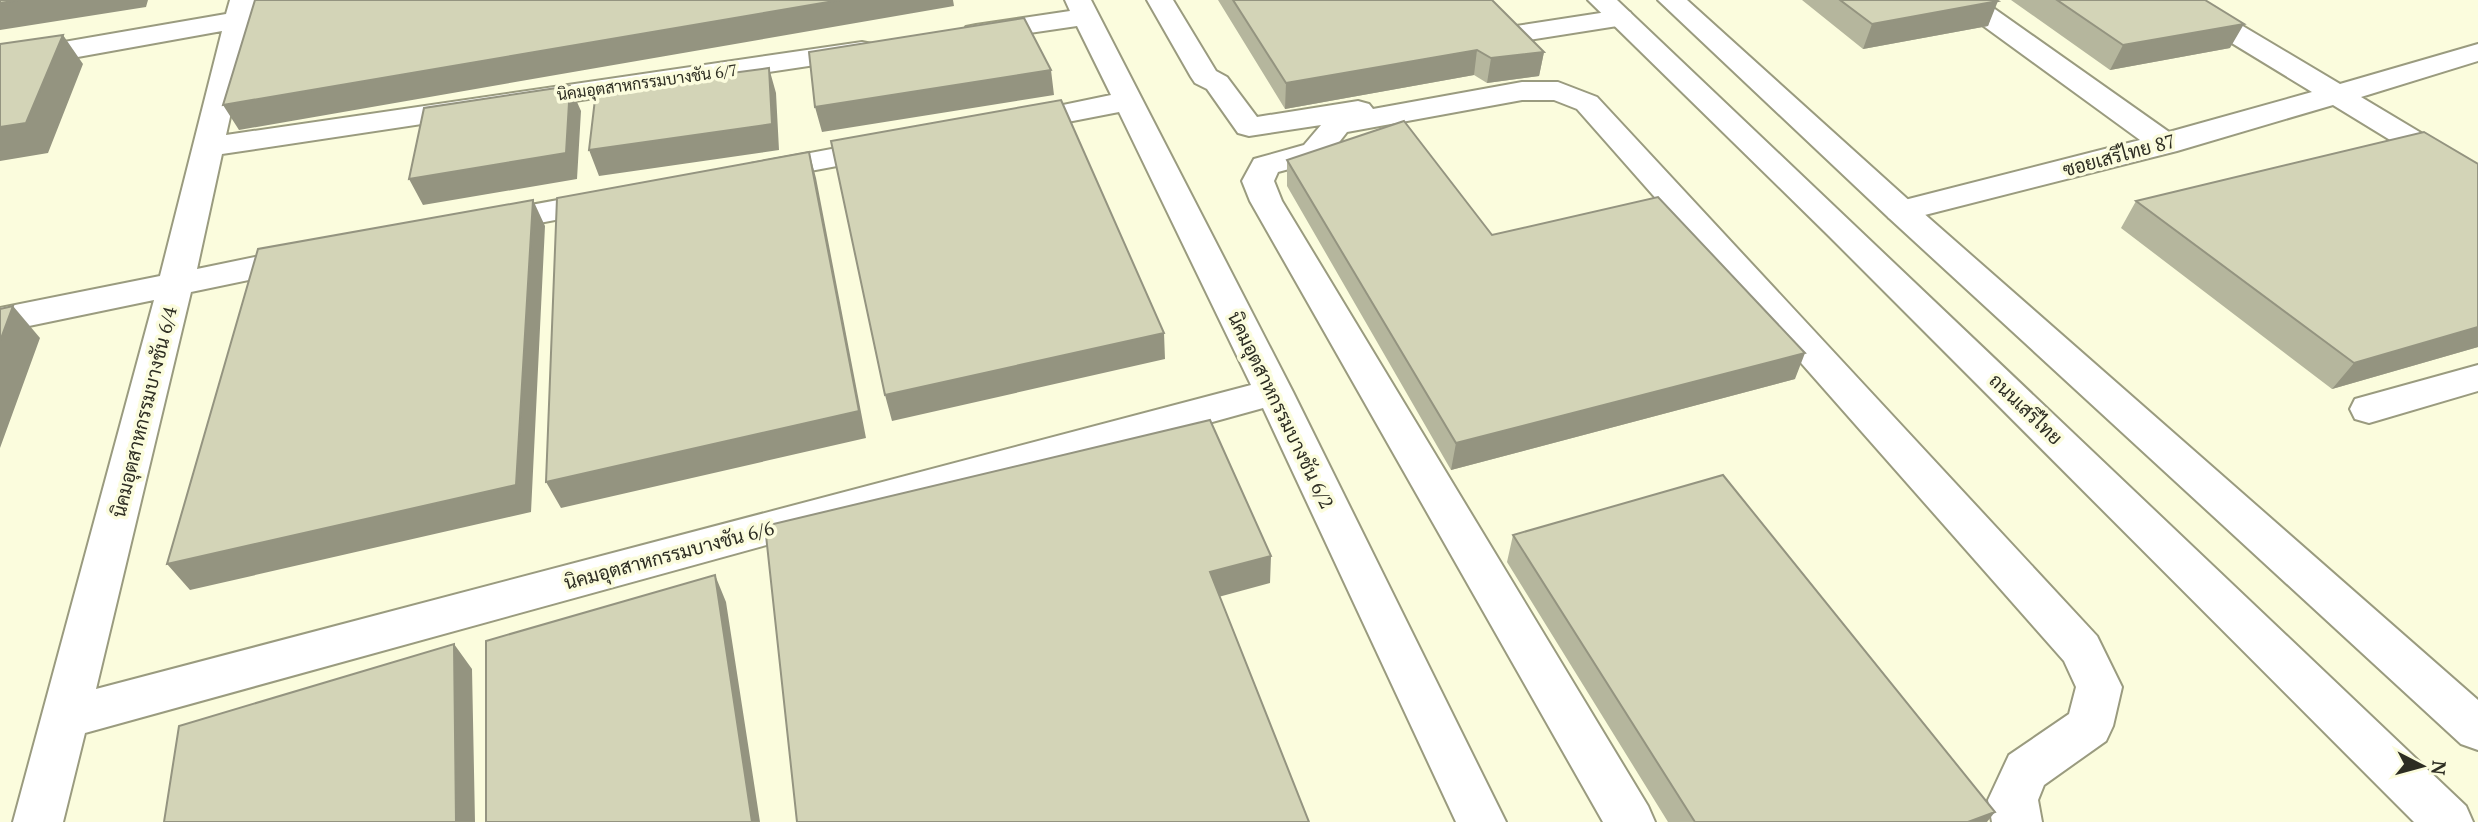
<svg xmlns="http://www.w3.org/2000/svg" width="2478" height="822" font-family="'PT Serif',Sarabun,serif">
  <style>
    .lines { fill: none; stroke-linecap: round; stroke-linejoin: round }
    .minor-casing { stroke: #9a9b7f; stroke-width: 4 }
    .major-casing { stroke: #9a9b7f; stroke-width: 4 }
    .minor { fill: #fff; fill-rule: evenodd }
    .major { fill: #fff; fill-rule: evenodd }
    .wall { fill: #b5b69d }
    .shaded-wall { fill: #949480 }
    .building { fill: #d3d4b7; stroke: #949480; stroke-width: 2 }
    .labels { text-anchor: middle; stroke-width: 7; stroke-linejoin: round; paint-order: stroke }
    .far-street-label { font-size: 16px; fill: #2d2d22; stroke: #fbfcdd }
    .street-label { font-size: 19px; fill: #2d2d22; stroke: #fbfcdd }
  </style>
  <rect width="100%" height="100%" fill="#fbfcdd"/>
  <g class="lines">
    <g class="minor-casing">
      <path id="minor" d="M230 0H256L226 135 862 42 872 44 876 50 872 56 862 58 222 154 197 269 304 247 316 250 321 258 316 266 191 292 96 689 1251 385 1119 112 1016 132 1005 129 1001 123 1005 117 1111 95 1077 26 976 41 966 39 962 33 966 27 976 25 1070 11 1065 0H1091L1293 392 1506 822H1456L1263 408 85 733 63 822H13L154 300 0 332V308L160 276 222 31 0 71V53L226 14Z
        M1147 0H1173L1216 71 1227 77 1257 117 1358 101 1369 104 1373 109 1522 82H1558L1597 97 2097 636 2122 687 2113 726 2106 741 2044 785 2038 800 2042 822H1992L1988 800 2009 755 2069 714 2076 687 2064 661 1577 109 1554 100H1522L1347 132 1326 159 1278 172 1274 181 1282 201 1648 806 1655 822H1603L1250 201 1242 181 1254 159 1304 145 1321 125 1249 136 1238 133 1207 89 1195 83 1191 77Z
        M1952 0H1982L2169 132 2312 92 2171 6 2167 0H2199L2340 84 2478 44V61L2361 97 2478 167V190L2467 187 2333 105 2177 151 1913 218 1901 221 1889 218 1885 211 1889 204 2140 140 1956 6Z
        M1620 10 1630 12 1634 18 1630 24 1503 44 1493 42 1489 36 1493 30 1503 28Z
        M885 139 896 141 900 148 896 155 762 180 751 178 746 171 751 164 762 162Z
        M607 191 618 194 623 201 618 208 487 233 475 230 470 223 475 216 487 213Z
        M2478 365V391L2369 423 2355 419 2350 409 2355 399Z"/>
    </g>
    <g class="major-casing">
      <path id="major" d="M1588 0H1617L2466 806 2473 822H2414L1829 236Z
        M1658 0H1687L1913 204 2478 700V750L2461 744 1889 218Z"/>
    </g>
    <use href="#minor" class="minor"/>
    <use href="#major" class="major"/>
  </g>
  <path class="wall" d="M1218 0H1492L1544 52 1539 76 1487 83 1474 75 1285 109Z
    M1802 0H1996L1988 26 1863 49Z
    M2011 0H2205L2230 48 2110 70Z
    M1287 160 1492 235 1795 379 1451 470 1287 186Z
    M2478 164V347L2332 389 2121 228 2136 201Z
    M1513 535 1987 822H1668L1507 562Z"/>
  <path class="shaded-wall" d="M19 0H148L146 7 0 30V3Z
    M840 0H953L954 6 239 130 223 105Z
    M1998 1 1988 26 1863 49 1872 24Z
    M2244 24 2230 48 2110 70 2123 45Z
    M63 35 83 64 48 153 0 161V127Z
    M1477 50 1474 75 1285 109 1286 83Z
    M1544 52 1539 76 1487 83 1491 58Z
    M769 68 776 93 779 150 599 176 589 150Z
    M1051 70 1054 95 822 132 815 107Z
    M570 86 581 111 577 179 423 205 409 179Z
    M809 152 816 178 866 438 561 508 546 482Z
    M533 200 545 226 531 512 190 590 167 564Z
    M13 306 40 338 0 448V341Z
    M2478 327V347L2332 389 2354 363Z
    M1164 333 1165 359 892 421 885 395Z
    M1805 353 1795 379 1451 470 1456 443Z
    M1271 556 1270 583 1211 599 1210 572Z
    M715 575 726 602 760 822H752Z
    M454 644 472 669 475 822H456Z
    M1995 812 1987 822H1968Z"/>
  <path class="building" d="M0 0H19L0 3Z
    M255 0H840L223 105Z
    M1233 0H1492L1544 52 1491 58 1477 50 1286 83Z
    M1840 0H1996L1998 1 1872 24Z
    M2057 0H2205L2244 24 2123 45Z
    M1024 18 1051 70 815 107 809 52Z
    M63 35 26 123 0 127V44Z
    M769 68 772 124 589 150 596 91Z
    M570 86 566 153 409 179 424 108Z
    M1061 100 1164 333 885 395 831 141Z
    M1404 121 1492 235 1658 197 1805 353 1456 443 1287 160Z
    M2424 132 2478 164V327L2354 363 2136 201Z
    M809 152 859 411 546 482 557 198Z
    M533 200 516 485 167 564 258 249Z
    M13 306 0 341V309Z
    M1210 420 1271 556 1210 572 1309 822H797L765 526Z
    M1723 475 1995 812 1968 822H1695L1513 535Z
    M715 575 752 822H486V641Z
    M454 644 456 822H164L179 726Z"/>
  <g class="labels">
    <g class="far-street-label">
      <text transform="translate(647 82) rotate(-8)" y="6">นิคมอุตสาหกรรมบางชัน 6/7</text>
    </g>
    <g class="street-label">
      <text transform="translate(2119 155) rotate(-15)" y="7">ซอยเสรีไทย 87</text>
      <text transform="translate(2026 409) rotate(44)" y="7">ถนนเสรีไทย</text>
      <text transform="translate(1281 410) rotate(64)" y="7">นิคมอุตสาหกรรมบางชัน 6/2</text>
      <text transform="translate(144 412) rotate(-76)" y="7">นิคมอุตสาหกรรมบางชัน 6/4</text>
      <text transform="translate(669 555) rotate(-15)" y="7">นิคมอุตสาหกรรมบางชัน 6/6</text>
    </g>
  </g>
  <g transform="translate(2422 766) rotate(96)" stroke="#fbfcdd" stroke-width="5" paint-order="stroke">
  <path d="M0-5L12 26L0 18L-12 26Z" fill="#2d2d22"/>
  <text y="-10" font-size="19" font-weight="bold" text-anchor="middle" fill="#2d2d22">N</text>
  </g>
</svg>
